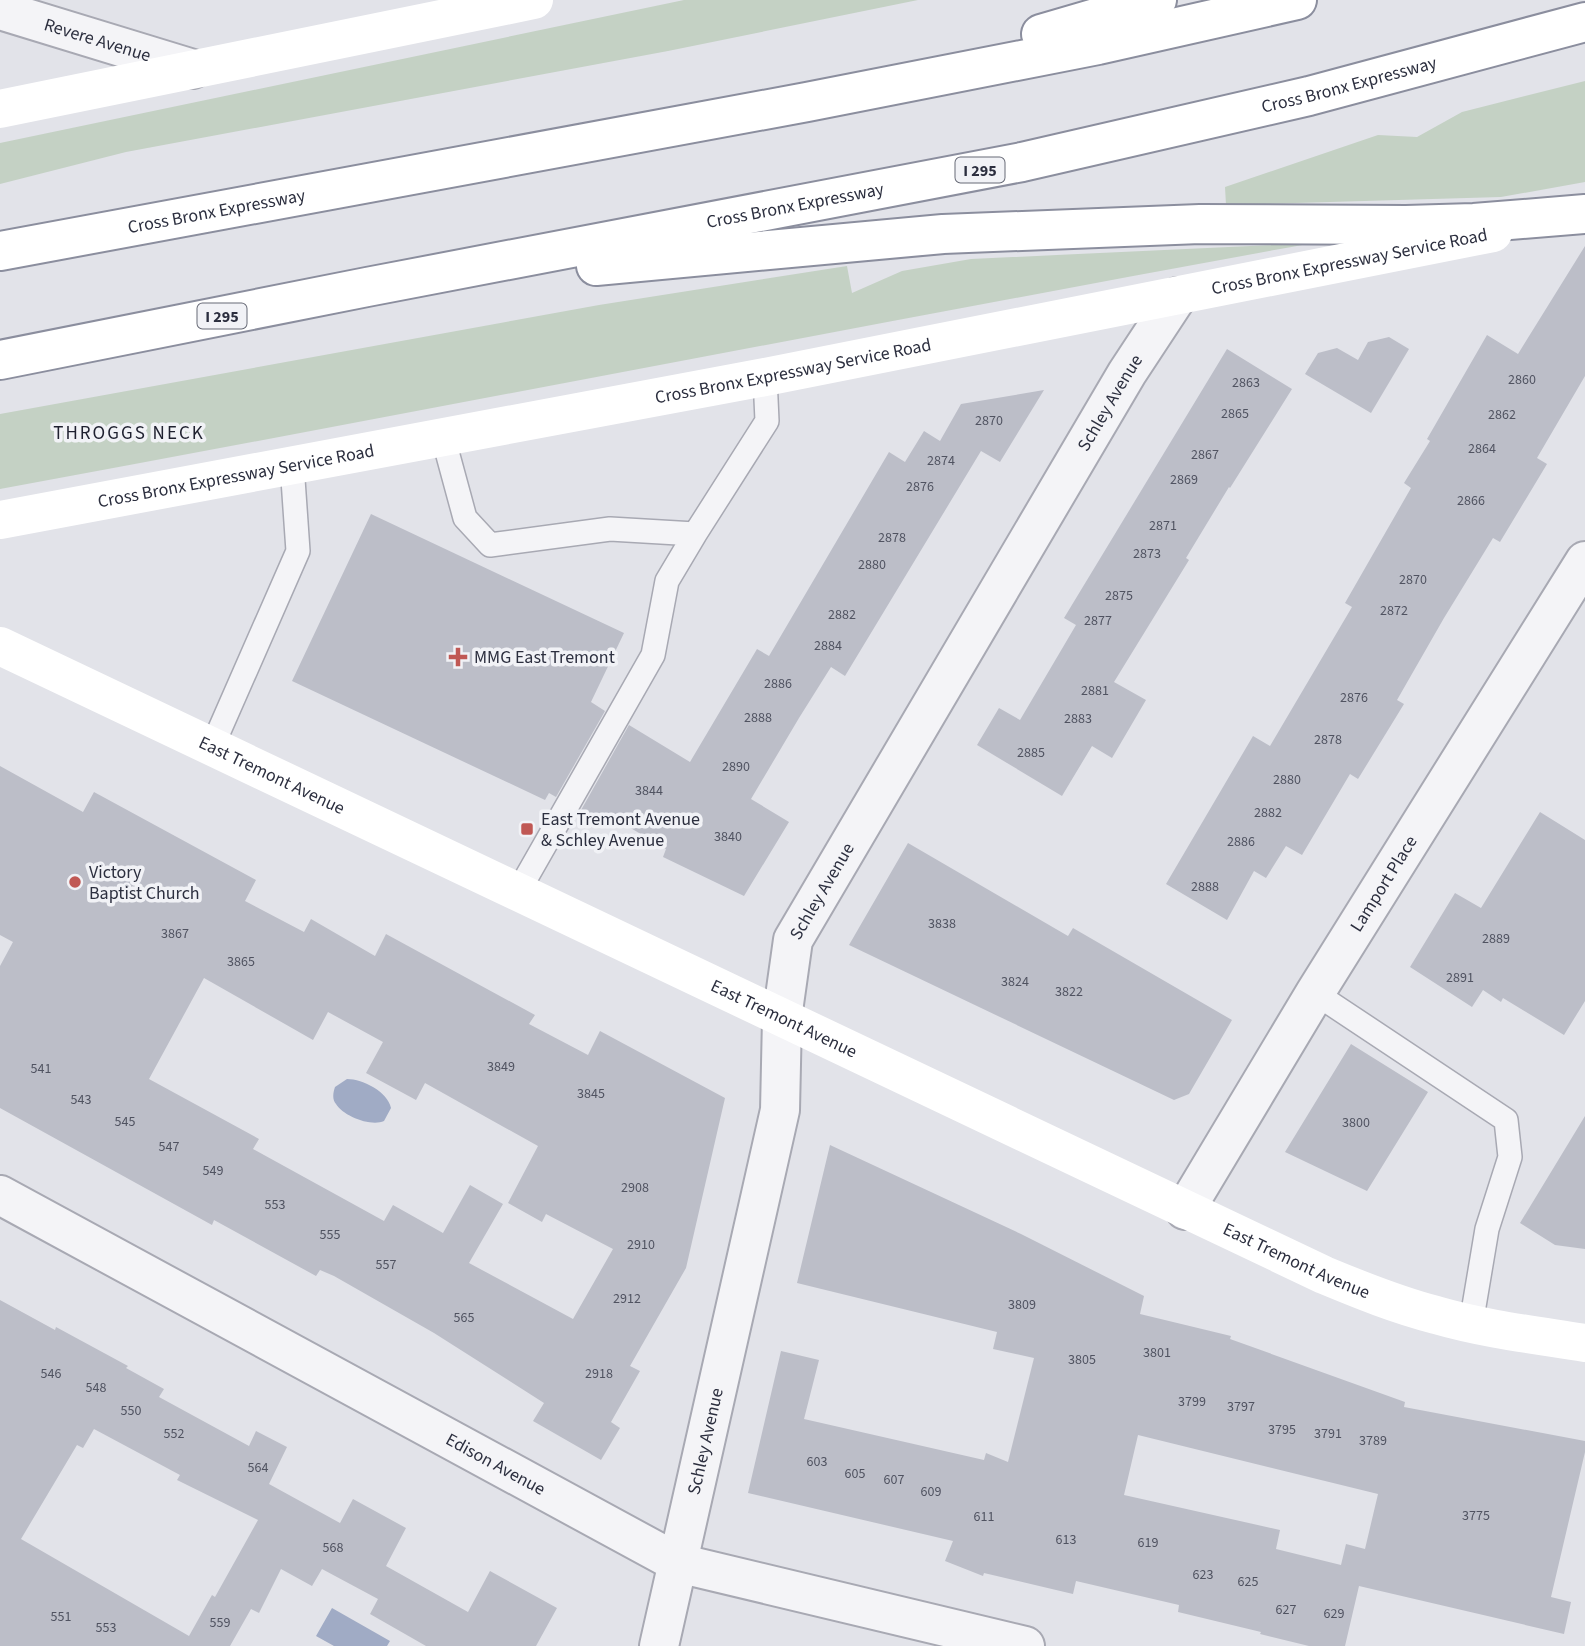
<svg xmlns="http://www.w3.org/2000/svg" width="1585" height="1646" font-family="'Source Sans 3',sans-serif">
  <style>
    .green { fill: #c4d1c4 }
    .water { fill: #a0abc5 }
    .building { fill: #bcbec8; fill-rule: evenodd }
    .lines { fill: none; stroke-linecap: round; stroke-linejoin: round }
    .service-casing { stroke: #a8a9b3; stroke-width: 26 }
    .minor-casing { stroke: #a8a9b3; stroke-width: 42 }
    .motorway-casing { stroke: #8b8e9e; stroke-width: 42 }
    .service { stroke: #f4f4f7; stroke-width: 23 }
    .minor { stroke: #f4f4f7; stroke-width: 38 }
    .secondary { stroke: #fff; stroke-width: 38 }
    .motorway { stroke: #fff; stroke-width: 38 }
    .poi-dot { fill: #c05854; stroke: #f1f2f6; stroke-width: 2.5 }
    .labels { text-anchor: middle; stroke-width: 7; stroke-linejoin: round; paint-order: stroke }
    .number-label { font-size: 14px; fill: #505361 }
    .shield { fill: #f1f2f6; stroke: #676a76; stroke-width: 2 }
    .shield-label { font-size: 16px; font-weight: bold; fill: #2c2f3f }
    .street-label { font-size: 18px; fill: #2c2f3f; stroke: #f1f2f6 }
    .poi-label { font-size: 18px; fill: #2c2f3f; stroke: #f1f2f6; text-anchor: start }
    .neighbourhood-label { font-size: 19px; letter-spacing: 2px; fill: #1e202f; stroke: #f1f2f6 }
  </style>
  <rect width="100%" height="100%" fill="#e2e3e9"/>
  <path class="green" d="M684 0H918L668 51 126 152 0 184V143Z
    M1585 81V182L1501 197 1226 205 1225 187 1378 135 1417 137 1462 112Z
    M1313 243C875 323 438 408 0 489V414L599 305 847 266 852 293 902 271 971 259Z"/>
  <path class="water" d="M347 1079C363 1079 388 1092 391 1108L384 1121C371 1127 343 1116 336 1104 332 1099 333 1093 335 1087Z
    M332 1608 390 1641 387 1646H334L316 1636Z"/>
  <path class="building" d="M1585 246V376L1537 458 1547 464 1500 542 1493 538 1444 618 1397 700 1404 704 1358 779 1350 774 1302 855 1286 846 1266 878 1254 871 1227 920 1166 884 1253 736 1270 746 1352 607 1345 603 1411 488 1404 483 1430 441 1427 439 1487 335 1518 354Z
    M1389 337 1409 349 1371 413 1305 374 1318 353 1337 348 1358 360 1368 342Z
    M1227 349 1292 389 1230 488 1229 487 1186 558 1189 560 1114 682 1146 700 1112 758 1092 746 1062 796 977 745 999 708 1020 720 1076 625 1064 618Z
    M1044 390 1000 462 981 451 845 676 831 667 799 718 751 799 789 822 744 896 663 857 666 849 607 814 601 824 580 812 629 725 690 762 757 649 769 656 889 452 905 462 924 431 940 441 961 404Z
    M371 514 624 633 591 702 605 711 556 797 549 793 545 800 292 681Z
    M0 766 83 812 94 792 256 880 245 901 304 932 311 919 375 956 386 934 535 1015 529 1024 588 1055 600 1031 725 1098 686 1268 630 1366 640 1371 611 1422 620 1428 601 1460 533 1421 544 1403 434 1333 334 1276 320 1270 316 1276 214 1220 212 1225 0 1108V966L13 942 0 935ZM204 978 313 1040 328 1012 383 1042 366 1073 416 1100 425 1083 538 1146 508 1203 542 1222 546 1214 613 1249 573 1319 469 1263 503 1204 470 1185 443 1233 393 1205 384 1221 253 1149 259 1139 149 1079Z
    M1540 812 1585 840V1001L1564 1035 1503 998 1501 1002 1483 990 1472 1007 1410 967 1455 893 1481 908Z
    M908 843 1068 936 1073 928 1232 1020 1189 1094 1174 1100 849 945Z
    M1351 1044 1428 1092 1367 1191 1285 1152Z
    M1585 1116V1249L1555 1245 1520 1223Z
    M830 1145 1021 1234 1144 1296 1140 1314 1231 1336 1230 1339 1405 1402 1404 1407 1585 1441V1452L1551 1597 1571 1602 1564 1634 1359 1586 1345 1646H1309L1260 1634 1261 1632 1178 1612 1179 1605 1076 1581 1073 1594 984 1573 983 1576 945 1561 953 1541 748 1493 781 1351 819 1360 804 1419 984 1460 986 1453 1008 1462 1034 1358 993 1349 997 1332 797 1283ZM1138 1435 1378 1494 1365 1549 1346 1544 1341 1565 1276 1549 1280 1530 1124 1495Z
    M0 1300 55 1330 56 1327 128 1366 126 1368 164 1389 159 1397 249 1446 256 1431 287 1447 269 1484 340 1523 353 1499 406 1528 386 1566 468 1612 490 1571 557 1608 536 1646H426L370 1614 378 1599 322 1569 312 1586 281 1569 259 1613 251 1609 230 1646H0ZM94 1429 180 1475 177 1480 258 1520 215 1597 212 1595 189 1636 21 1539 77 1445 83 1448Z"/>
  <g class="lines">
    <g class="service-casing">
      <path id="service" d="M443 437 465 518 490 545 610 529 695 534 767 421 765 377
        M212 747 298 551 292 465
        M518 892 653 655 667 581 695 534
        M1315 993 1506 1120 1510 1157 1487 1229 1471 1324"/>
    </g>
    <g class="minor-casing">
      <g id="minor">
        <path id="s1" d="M0 10 193 69"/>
        <path id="s2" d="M0 1195 678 1563 1025 1646"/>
        <path id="s3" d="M1185 1210 1315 993 1585 561"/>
        <path id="s4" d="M659 1646 780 1110 782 1018 793 940 1127 373 1177 297"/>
      </g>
    </g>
    <g class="motorway-casing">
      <g id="motorway">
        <path d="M1041 34 1157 0"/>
        <path id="s7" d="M0 251 807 102 1098 45 1297 0"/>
        <path d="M596 266 943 234 1200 224 1406 225 1474 223 1585 214"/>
        <path id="s8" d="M0 360 367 287 1022 162 1309 96 1585 22"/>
      </g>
    </g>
    <use href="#service" class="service"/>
    <use href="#minor" class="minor"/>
    <g class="secondary">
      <path d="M0 109 534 0"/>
      <path id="s5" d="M0 520 765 377 1493 233"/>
      <path id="s6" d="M0 646 1324 1275C1360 1290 1397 1305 1436 1315 1484 1329 1535 1335 1585 1343"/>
    </g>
    <use href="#motorway" class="motorway"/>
  </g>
  <g class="poi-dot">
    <path d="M454.5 646.5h7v7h7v7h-7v7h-7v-7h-7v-7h7z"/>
    <rect x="520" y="822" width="14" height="14" rx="3.5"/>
    <circle cx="75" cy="882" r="7"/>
  </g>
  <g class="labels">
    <g class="number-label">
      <text x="1522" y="384">2860</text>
      <text x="1246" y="387">2863</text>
      <text x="1235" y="418">2865</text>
      <text x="1502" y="419">2862</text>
      <text x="989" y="425">2870</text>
      <text x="1482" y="453">2864</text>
      <text x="1205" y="459">2867</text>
      <text x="941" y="465">2874</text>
      <text x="1184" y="484">2869</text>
      <text x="920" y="491">2876</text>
      <text x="1471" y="505">2866</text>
      <text x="1163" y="530">2871</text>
      <text x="892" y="542">2878</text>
      <text x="1147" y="558">2873</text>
      <text x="872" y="569">2880</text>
      <text x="1413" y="584">2870</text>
      <text x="1119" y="600">2875</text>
      <text x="1394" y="615">2872</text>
      <text x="842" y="619">2882</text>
      <text x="1098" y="625">2877</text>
      <text x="828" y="650">2884</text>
      <text x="778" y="688">2886</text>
      <text x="1095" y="695">2881</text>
      <text x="1354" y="702">2876</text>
      <text x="758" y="722">2888</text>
      <text x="1078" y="723">2883</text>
      <text x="1328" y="744">2878</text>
      <text x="1031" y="757">2885</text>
      <text x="736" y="771">2890</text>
      <text x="1287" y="784">2880</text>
      <text x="649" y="795">3844</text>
      <text x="1268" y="817">2882</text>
      <text x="728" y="841">3840</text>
      <text x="1241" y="846">2886</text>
      <text x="1205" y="891">2888</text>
      <text x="942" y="928">3838</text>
      <text x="175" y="938">3867</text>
      <text x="1496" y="943">2889</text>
      <text x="241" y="966">3865</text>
      <text x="1460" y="982">2891</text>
      <text x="1015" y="986">3824</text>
      <text x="1069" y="996">3822</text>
      <text x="501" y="1071">3849</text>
      <text x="41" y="1073">541</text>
      <text x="591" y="1098">3845</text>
      <text x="81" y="1104">543</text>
      <text x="125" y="1126">545</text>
      <text x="1356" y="1127">3800</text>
      <text x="169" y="1151">547</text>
      <text x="213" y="1175">549</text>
      <text x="635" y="1192">2908</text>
      <text x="275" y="1209">553</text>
      <text x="330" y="1239">555</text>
      <text x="641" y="1249">2910</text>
      <text x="386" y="1269">557</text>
      <text x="627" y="1303">2912</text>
      <text x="1022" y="1309">3809</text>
      <text x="464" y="1322">565</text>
      <text x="1157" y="1357">3801</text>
      <text x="1082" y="1364">3805</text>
      <text x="51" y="1378">546</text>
      <text x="599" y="1378">2918</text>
      <text x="96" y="1392">548</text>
      <text x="1192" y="1406">3799</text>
      <text x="1241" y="1411">3797</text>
      <text x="131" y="1415">550</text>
      <text x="1282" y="1434">3795</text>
      <text x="174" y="1438">552</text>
      <text x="1328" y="1438">3791</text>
      <text x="1373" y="1445">3789</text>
      <text x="817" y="1466">603</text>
      <text x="258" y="1472">564</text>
      <text x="855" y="1478">605</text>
      <text x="894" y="1484">607</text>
      <text x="931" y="1496">609</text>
      <text x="1476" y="1520">3775</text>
      <text x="984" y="1521">611</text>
      <text x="1066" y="1544">613</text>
      <text x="1148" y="1547">619</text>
      <text x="333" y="1552">568</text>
      <text x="1203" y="1579">623</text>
      <text x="1248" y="1586">625</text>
      <text x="1286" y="1614">627</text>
      <text x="1334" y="1618">629</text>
      <text x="61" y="1621">551</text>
      <text x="220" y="1627">559</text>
      <text x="106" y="1632">553</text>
    </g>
    <g class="shield">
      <rect x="955.5" y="157.5" width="49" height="25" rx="5"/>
      <rect x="197.5" y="303.5" width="49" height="25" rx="5"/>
    </g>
    <g class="shield-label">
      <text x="980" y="176">I 295</text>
      <text x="222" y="322">I 295</text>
    </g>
    <g class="street-label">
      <text dy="6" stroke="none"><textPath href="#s1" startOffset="102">Revere Avenue</textPath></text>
      <text dy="6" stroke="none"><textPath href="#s8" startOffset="1377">Cross Bronx Expressway</textPath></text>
      <text dy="6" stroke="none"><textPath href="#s8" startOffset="810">Cross Bronx Expressway</textPath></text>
      <text dy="6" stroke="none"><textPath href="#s7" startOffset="220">Cross Bronx Expressway</textPath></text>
      <text dy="6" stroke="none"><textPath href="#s5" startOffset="1374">Cross Bronx Expressway Service Road</textPath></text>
      <text dy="6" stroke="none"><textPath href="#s5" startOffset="807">Cross Bronx Expressway Service Road</textPath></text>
      <text dy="6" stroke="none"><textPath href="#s4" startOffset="1344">Schley Avenue</textPath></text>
      <text dy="6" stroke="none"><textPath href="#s5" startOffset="240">Cross Bronx Expressway Service Road</textPath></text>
      <text dy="6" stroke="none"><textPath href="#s6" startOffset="301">East Tremont Avenue</textPath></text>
      <text dy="6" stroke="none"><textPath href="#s3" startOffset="382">Lamport Place</textPath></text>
      <text dy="6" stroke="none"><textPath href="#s4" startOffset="777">Schley Avenue</textPath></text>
      <text dy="6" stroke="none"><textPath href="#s6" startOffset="868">East Tremont Avenue</textPath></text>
      <text dy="6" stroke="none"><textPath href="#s6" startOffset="1435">East Tremont Avenue</textPath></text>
      <text dy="6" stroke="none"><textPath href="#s4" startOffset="210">Schley Avenue</textPath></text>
      <text dy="6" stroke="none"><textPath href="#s2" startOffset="564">Edison Avenue</textPath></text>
    </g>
    <g class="poi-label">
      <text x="474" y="663">MMG East Tremont</text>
      <text x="541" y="825">East Tremont Avenue<tspan x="541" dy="21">&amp; Schley Avenue</tspan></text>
      <text x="89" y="878">Victory<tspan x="89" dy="21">Baptist Church</tspan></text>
    </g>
    <g class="neighbourhood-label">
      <text x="129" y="439">THROGGS NECK</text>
    </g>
  </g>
</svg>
